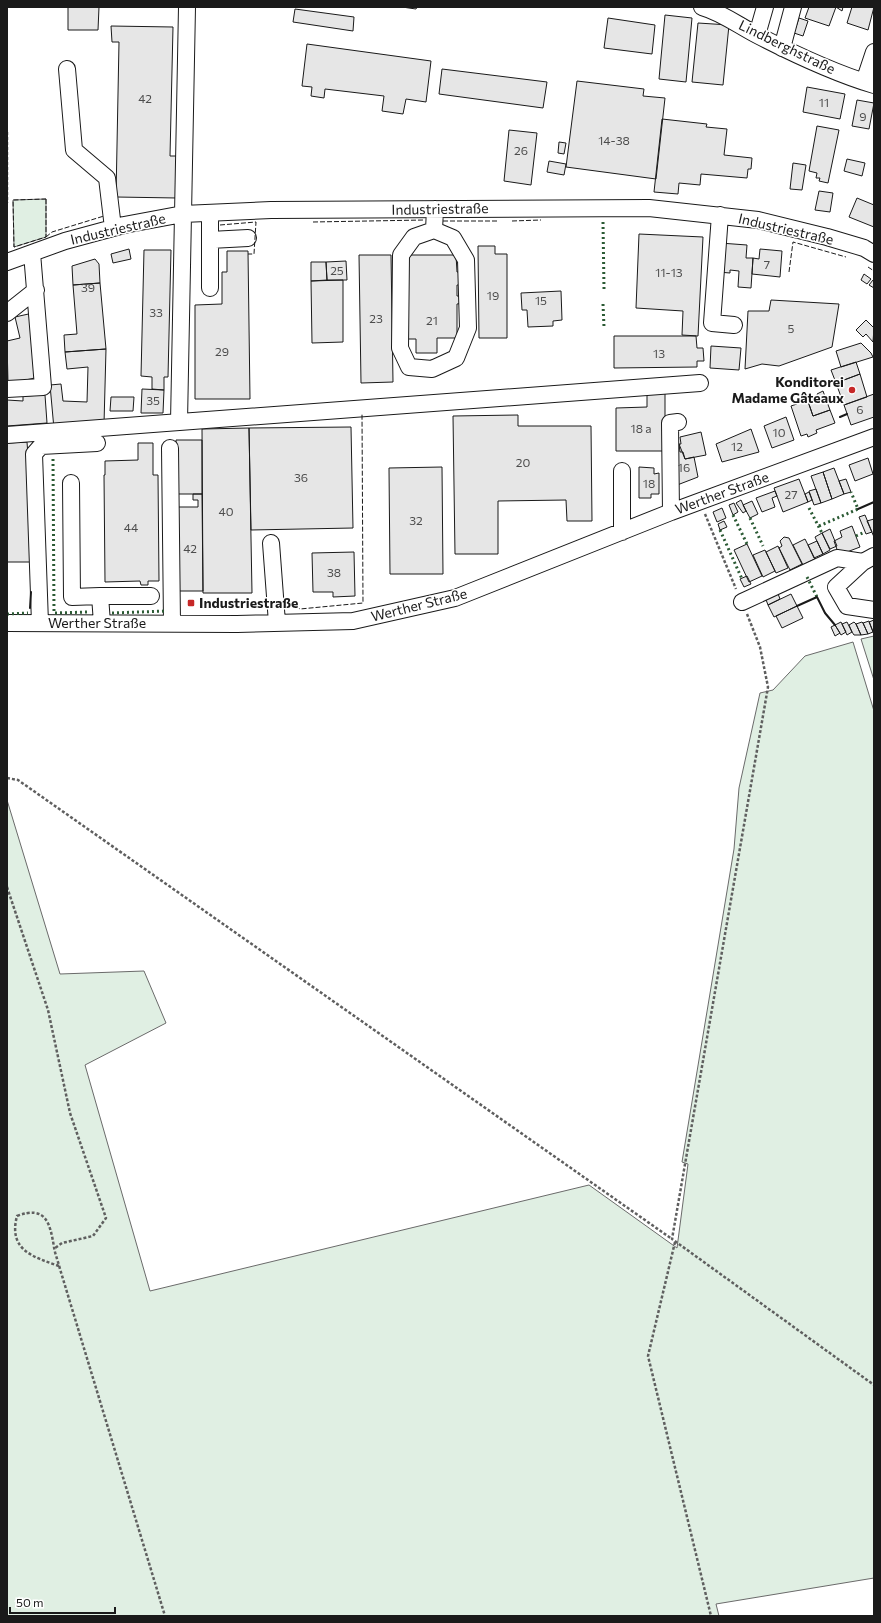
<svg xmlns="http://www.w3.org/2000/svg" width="881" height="1623" font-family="Commissioner,sans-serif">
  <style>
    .green { fill: #e0efe3; stroke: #6a6a6a }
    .building { fill: #e6e6e6; stroke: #1a1a1a }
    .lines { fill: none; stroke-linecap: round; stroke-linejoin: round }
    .minor-casing { stroke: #1a1a1a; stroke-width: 18 }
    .path { stroke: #5f5f5f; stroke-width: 2.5; stroke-dasharray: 3 2; stroke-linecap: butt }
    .minor { stroke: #fff; stroke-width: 16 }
    .hedge { stroke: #2b5a34; stroke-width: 3; stroke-dasharray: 2 3; stroke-linecap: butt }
    .fence { stroke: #1a1a1a; stroke-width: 1; stroke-dasharray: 5 2; stroke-linecap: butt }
    .wall { stroke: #1a1a1a; stroke-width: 2 }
    .poi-dot { fill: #c62828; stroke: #fff; stroke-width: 1.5 }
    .labels { text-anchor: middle; stroke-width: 3; stroke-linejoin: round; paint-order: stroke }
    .number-label { font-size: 12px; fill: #4d4d4d }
    .street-label { font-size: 14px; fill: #1a1a1a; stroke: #fff }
    .poi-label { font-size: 14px; font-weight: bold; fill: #1a1a1a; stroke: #fff; text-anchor: end }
  </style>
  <rect width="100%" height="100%" fill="#fff"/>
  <path class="green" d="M46 199V237L14 247 13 200Z
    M874 636V680L861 639Z
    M853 642 874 711V1578L716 1604 719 1616H7V800L60 974 144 971 166 1023 85 1065 150 1291 589 1185 677 1248 688 1164 682 1162 734 849 739 788 760 693 773 690 805 656Z"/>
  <path class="building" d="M68 7H99L98 30H68Z
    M402 7H417L416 9Z
    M809 7H836L829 26 805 18Z
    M836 7H843L842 11Z
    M852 7H874L868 30 847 23Z
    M295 9 354 17 353 31 293 22Z
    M665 15 692 18 686 82 659 79Z
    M608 18 655 25 652 54 604 48Z
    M799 18 808 21 803 36 794 33Z
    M698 23 729 25 723 85 692 82Z
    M111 26 173 27 170 156H178L177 198 116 197 119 42H112Z
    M307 44 431 61 426 102 406 99 403 114 382 111 384 96 325 89 324 98 311 96 312 87 302 86Z
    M442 69 547 82 543 108 439 94Z
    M577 81 644 89 643 96 665 98 656 179 566 167Z
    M807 87 845 94 840 119 803 112Z
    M857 100 874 103 869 129 852 126Z
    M662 119 707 124 706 127 727 129 724 155 752 158 751 169H748L747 178 701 174 700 185 679 183 678 194 654 192Z
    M817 126 839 130 828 183 819 181 820 178H816L817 173 809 171Z
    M509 130 537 133 531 185 504 181Z
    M559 142 566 143 564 154 558 153Z
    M847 159 865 163 862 176 844 171Z
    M549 161 566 164 564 175 547 172Z
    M793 163 806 165 802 190 790 189Z
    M819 191 833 193 830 212 815 210Z
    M857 198 874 205V227L849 217Z
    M639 234 703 237 698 336 682 335 683 311 636 308Z
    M720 243 747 245 746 258H753L751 288 738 287 739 271 730 270V273L718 272Z
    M478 246H495V254H507V338H479Z
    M129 249 131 259 113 263 111 254Z
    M760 249 782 251 780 277 752 274 753 258 759 259Z
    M144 250H171L168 377H164V390L152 389V377L141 376Z
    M227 251H248L250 399H195V305L222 304V272H227Z
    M359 255H391L393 382 361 383Z
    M406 255H456L457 272H463V285H457V296H464V303L457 304V338H437V353H416V339H407Z
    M95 259 99 264 100 283 73 285 72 266Z
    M346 261 347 280H327L326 262Z
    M311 262H326L327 280 311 281Z
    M864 274 871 279 867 284 861 280Z
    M343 280V342L312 343 311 281Z
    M873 280 874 281V288L869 285Z
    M100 283 106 349 65 352 64 335 77 334 73 285Z
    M561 291 562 320 553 321V326L528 327 527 310H522L521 293Z
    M771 300 839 304 832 347 779 366 762 364 745 369 748 311H769Z
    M33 313 39 377 8 384 7 341 20 338 15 317Z
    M866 320 874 328 873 342 866 334 863 337 856 330Z
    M614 336H696L697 348H703L704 361H697V367L614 368Z
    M861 343 871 353 873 357 841 367 836 351Z
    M711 346 741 348 739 370 710 368Z
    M106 349 104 424 54 429 50 385 61 384 63 401 87 402 88 367 67 369 65 352Z
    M856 362 860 374 836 383 831 370Z
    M860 374 867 397 844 405 836 383Z
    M142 389 164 390 163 413H141Z
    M665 389V451H616V408L647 407V390Z
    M823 391 830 410 813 416 808 401 818 397 817 394Z
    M874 394V417L851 425 844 405Z
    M45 395 47 423 7 426V400L23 401V396Z
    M806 396 813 416 830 410 835 423 816 430 817 433 808 437 807 434 801 436 791 406 797 404 796 400Z
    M111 397H134L133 411H110Z
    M518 415V426H591L592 521H567L566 500 498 501V554H455L453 416Z
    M786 417 794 440 772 448 764 426Z
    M351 427 353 528 251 530 249 428Z
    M249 428 252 593H203L202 429Z
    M751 429 759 452 722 462 716 444Z
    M701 432 706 455 685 459 683 452H680L679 444H681L680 437Z
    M176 440H202V494H176Z
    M27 442 36 562H7V443Z
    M138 443H153V475H158L159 581H148V585H141L140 581 105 582 104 475H105V461L138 460Z
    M679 444 685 459 694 457 698 477 672 487V446Z
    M868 458 873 474 855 481 849 465Z
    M442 467 443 574H390L389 468Z
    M639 467 654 468V474L659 473V494H651V498H639Z
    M834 468 844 494 832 499 823 472Z
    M823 472 832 499 821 503 811 476Z
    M799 479 808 502 783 512 774 488Z
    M846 479 851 492 844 494 839 481Z
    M816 489 821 503 814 505 809 491Z
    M775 491 777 496 772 498 775 507 762 512 756 498Z
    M809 492 812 500 808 502 805 494Z
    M193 494H202L203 591H177L176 507H198V500H193Z
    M741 500 746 511 743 513 736 503Z
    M752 501 758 514 750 518 743 505Z
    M734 503 738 512 733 515 729 505Z
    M722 508 726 518 717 522 713 512Z
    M865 515 872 532 866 534 859 517Z
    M874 519V537L867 521Z
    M724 521 727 527 720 530 718 524Z
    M852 526 860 547 839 555 834 541 842 537 840 531Z
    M830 529 837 546 830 549 822 533Z
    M822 533 830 550 823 554 815 537Z
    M784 537 789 538 802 564 790 570 779 548 782 546 780 541Z
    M805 539 815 559 803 565 793 545Z
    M817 541 823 554 814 558 808 545Z
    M747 544 762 576 749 582 734 550Z
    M778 546 788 568 776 573 766 552Z
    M765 550 775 571 763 577 753 555Z
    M354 552 355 596 333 597V592H313L312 553Z
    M747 576 751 584 744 587 740 579Z
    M777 591 780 599 768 605 765 597Z
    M791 594 797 606 774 617 768 605Z
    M797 606 803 618 782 628 776 616Z
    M874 620V634L869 622Z
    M869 621 873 632 868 634 863 623Z
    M841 622 846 632 841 635 835 625Z
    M847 622 852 632 847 635 842 624Z
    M854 622 856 624 861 635H854L852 632 849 625Z
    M862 622 863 623 868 634 861 635 856 624Z
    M835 625 840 633 835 636 831 627Z"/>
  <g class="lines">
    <g class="minor-casing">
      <path id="minor" d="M702 7C723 13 739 26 759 36 796 55 834 73 874 85
        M757 35 765 7
        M782 48 793 7
        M67 69 74 150 107 178 113 228
        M864 82 874 52
        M720 215 712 323 734 325
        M434 230 453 238 466 260 468 328 456 358 432 369 409 367 400 348 401 255 414 237 434 230 435 209
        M210 240 248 238
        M7 262 65 241 124 225 183 214 271 210 649 208 758 220 827 237 864 248 874 254
        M210 288V213
        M7 313 36 290
        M7 389 43 387 32 253
        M179 422 187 7
        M7 435 700 383
        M170 448 172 623
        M622 471V532
        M71 483 72 597 100 596 102 623
        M671 512 670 423 678 422
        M271 543 277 623
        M874 556 863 562 836 587 847 606 874 610
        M100 596H151
        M742 602 837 558 863 562
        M7 623 237 624 353 621 455 598 671 512 874 437
        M40 623 34 454 41 446 97 443"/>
    </g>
    <path class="path" d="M7 132V203
      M705 514 736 589
      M747 614 760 647 768 687 672 1239 874 1385
      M7 778 18 780 672 1239
      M7 887 48 1010 70 1113 106 1218 93 1236 62 1243 55 1248
      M675 1242 648 1356 711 1616
      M59 1266C33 1257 8 1250 17 1216 46 1205 50 1223 54 1247 55 1254 58 1261 60 1269L165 1616"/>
    <use href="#minor" class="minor"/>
    <path class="hedge" d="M603 222 604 289
      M603 304 604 327
      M53 459 54 613 89 612
      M809 508 822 533
      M733 515 747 544
      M750 518 763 546
      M819 526 858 509 851 492
      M720 530 742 579
      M856 536 865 532
      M807 577 817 597
      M112 613 166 611
      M7 614 28 613"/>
    <path class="fence" d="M46 199V237L14 247 13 200Z
      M443 221H498
      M512 221 541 220
      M313 222 424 220
      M220 225 256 222 254 254H248
      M46 237 52 232 104 216
      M868 267 874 271
      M789 272 793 242 846 257
      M284 598 300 609 363 603 362 414"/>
    <path class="wall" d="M840 417 847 414
      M858 509 874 502
      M797 606 817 597 825 613 835 625
      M30 608 31 592"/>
  </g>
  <g class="poi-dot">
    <circle cx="852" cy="390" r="4"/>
    <rect x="187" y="599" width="8" height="8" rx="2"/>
  </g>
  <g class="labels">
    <g class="number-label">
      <text x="145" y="103">42</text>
      <text x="824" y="107">11</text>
      <text x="863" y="121">9</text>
      <text x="614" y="145">14-38</text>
      <text x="521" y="155">26</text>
      <text x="767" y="269">7</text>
      <text x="337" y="275">25</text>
      <text x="669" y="277">11-13</text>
      <text x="88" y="292">39</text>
      <text x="493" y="300">19</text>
      <text x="541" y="305">15</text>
      <text x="156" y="317">33</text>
      <text x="376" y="323">23</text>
      <text x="432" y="325">21</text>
      <text x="791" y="333">5</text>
      <text x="222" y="356">29</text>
      <text x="659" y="358">13</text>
      <text x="153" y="405">35</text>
      <text x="860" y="414">6</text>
      <text x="641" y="433">18 a</text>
      <text x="779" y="437">10</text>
      <text x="737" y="451">12</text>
      <text x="523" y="467">20</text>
      <text x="684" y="472">16</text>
      <text x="301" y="482">36</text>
      <text x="649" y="488">18</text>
      <text x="791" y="499">27</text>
      <text x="226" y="516">40</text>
      <text x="416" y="525">32</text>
      <text x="131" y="532">44</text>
      <text x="190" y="553">42</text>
      <text x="334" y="577">38</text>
    </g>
    <g class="street-label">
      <text transform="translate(787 47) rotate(26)" y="5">Lindberghstraße</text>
      <text transform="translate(440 209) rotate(-1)" y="5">Industriestraße</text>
      <text transform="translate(118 229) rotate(-13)" y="5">Industriestraße</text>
      <text transform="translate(786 229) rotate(13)" y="5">Industriestraße</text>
      <text transform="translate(722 493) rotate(-20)" y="5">Werther Straße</text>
      <text transform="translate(419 605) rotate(-14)" y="5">Werther Straße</text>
      <text x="97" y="628">Werther Straße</text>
    </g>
    <g class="poi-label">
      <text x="844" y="387">Konditorei<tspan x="844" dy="16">Madame Gâteaux</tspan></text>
      <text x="199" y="608" text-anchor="start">Industriestraße</text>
    </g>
  </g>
  <rect width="881" height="1623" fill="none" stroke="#1a1a1a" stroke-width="16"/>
  <path d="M10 1607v6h105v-6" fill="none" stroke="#1a1a1a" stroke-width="2"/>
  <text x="16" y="1607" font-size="12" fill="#1a1a1a" stroke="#ffffff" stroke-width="3" paint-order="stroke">50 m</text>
</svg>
